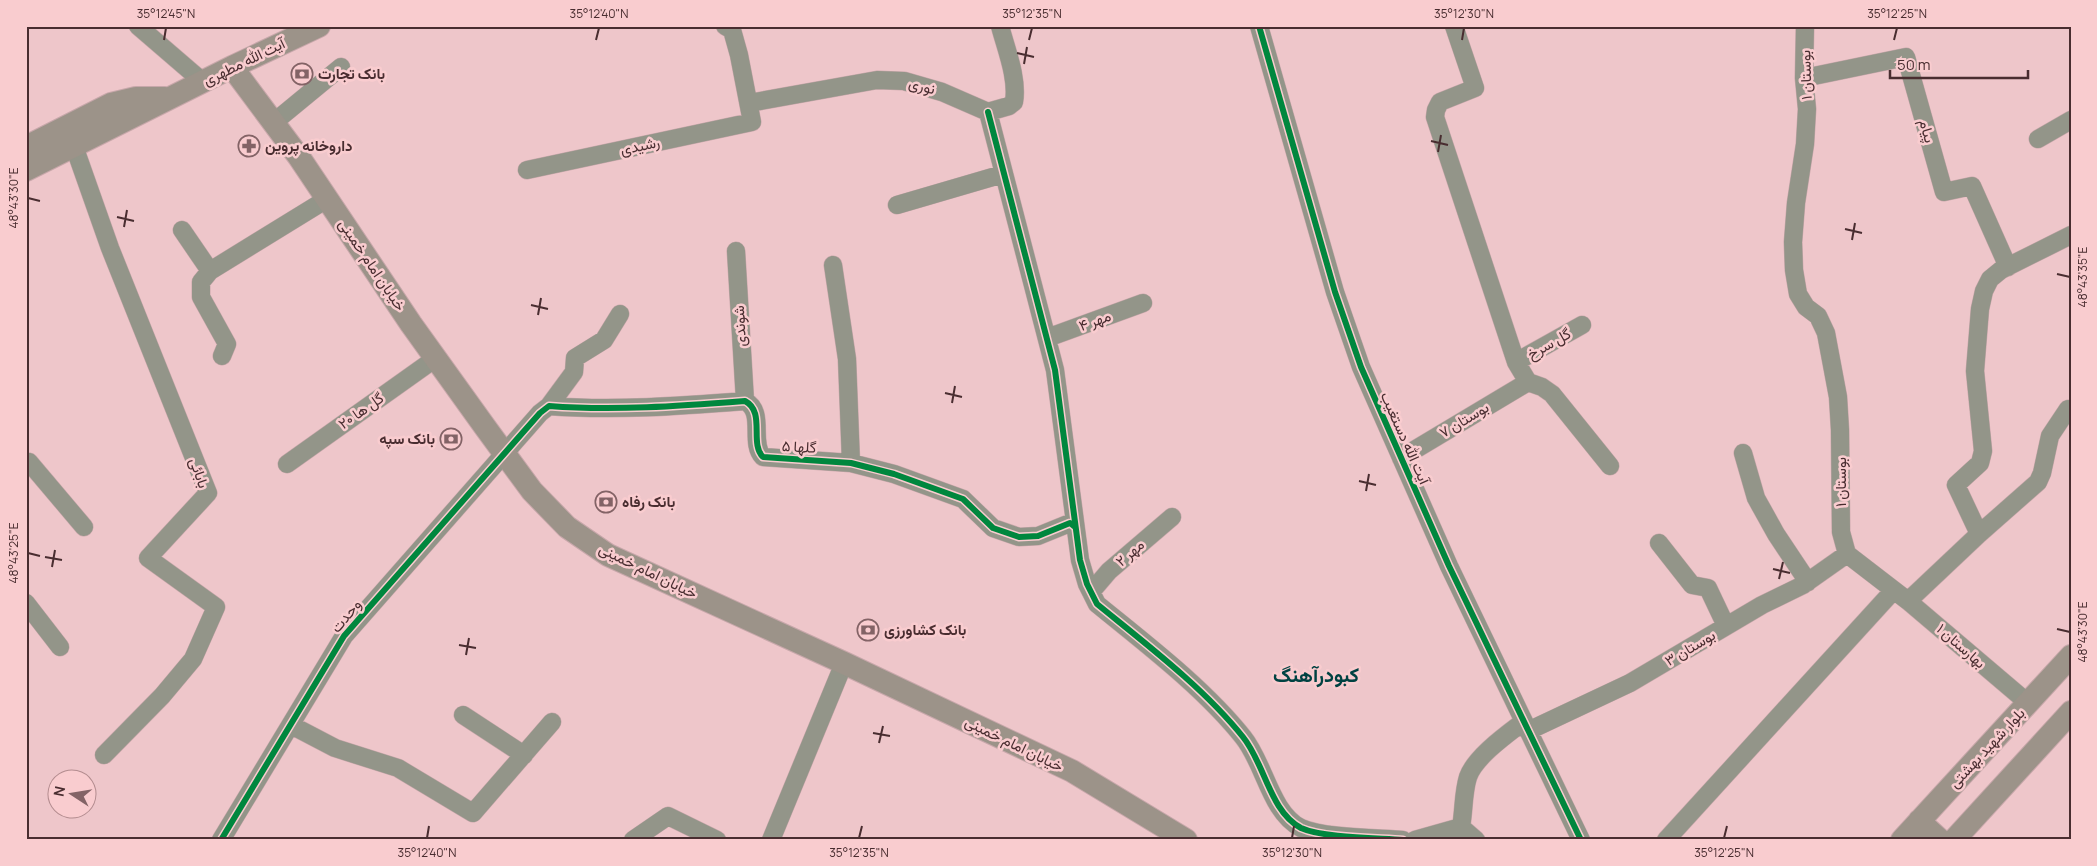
<svg xmlns="http://www.w3.org/2000/svg" width="2097" height="866" font-family="Manrope,Vazirmatn,sans-serif">
  <style>
    .lines { fill: none; stroke-linecap: round; stroke-linejoin: round }
    .minor-casing { stroke: #c7a7aa; stroke-width: 19 }
    .major-casing { stroke: #c7a7aa; stroke-width: 24 }
    .minor { stroke: #939589; stroke-width: 18 }
    .major { stroke: #9c9389; stroke-width: 22 }
    .cycleway-casing { stroke: #f9cccf; stroke-width: 9 }
    .cycleway { stroke: #00873e; stroke-width: 6 }
    .ticks { fill: none; stroke: #492d30; stroke-width: 2 }
    .labels { text-anchor: middle; stroke-width: 5; stroke-linejoin: round; paint-order: stroke }
    .street-label { font-size: 15px; fill: #492d30; stroke: #f9cccf }
    .poi-label { font-size: 15px; font-weight: bold; fill: #492d30; stroke: #f9cccf; text-anchor: start }
    .district-label { font-size: 20px; font-weight: bold; fill: #004242; stroke: #f9cccf }
    .neatline { fill: none; stroke: #492d30; stroke-width: 2 }
    .ticks-label { font-size: 12px; text-anchor: middle; fill: #492d30 }
  </style>
  <rect width="100%" height="100%" fill="#eec6ca"/>
  <g class="lines">
    <g class="minor-casing">
      <path id="minor" d="M138 26 203 82
        M1259 26 1335 292 1361 367 1449 566 1581 840
        M1454 26 1475 88 1440 102 1436 110 1435 117 1516 362 1528 382 1542 387 1552 394 1610 466
        M1805 26 1804 78 1807 109 1805 144 1796 203 1793 242 1794 270 1798 294 1806 307 1818 316 1826 333 1838 397 1840 430 1841 532 1847 554 1908 601 2028 703
        M1804 78 1906 57 1944 192 1972 186 2008 267
        M749 103 877 80 904 81 942 92 988 112 1009 106 1014 102C1018 78 1006 49 1000 26
        M988 112 1055 370 1080 560 1087 584 1097 604C1146 644 1204 688 1243 737 1265 764 1270 812 1301 828 1323 838 1377 838 1403 840
        M273 123 341 67
        M2038 139 2071 120
        M74 146 110 248 208 493 148 558 216 607 193 659 162 696 104 755
        M527 170 752 122 739 55 732 30 725 26
        M897 205 1003 174
        M182 230 210 271
        M736 251 745 401
        M833 265 847 359 851 463
        M1047 338 1143 303
        M222 356 227 344 201 297V282L210 271 327 199
        M1516 362 1582 325
        M549 406 574 372 575 358 604 340 620 314
        M1743 453 1756 498 1776 534 1808 582
        M1401 458 1528 382
        M26 464 29 462 84 527
        M287 464 436 358
        M1979 534 2038 482 2042 473 2050 436 2068 409
        M1659 543 1692 585 1708 588 1726 626
        M1091 592 1109 571 1172 517
        M1908 601 1979 534 1956 485 1980 463 1983 451 1975 371 1980 309 1984 291 1990 279 2001 270 2071 235
        M26 603 60 647
        M463 715 524 755
        M291 725 335 748 398 768 473 813 552 722
        M1528 731 1630 683 1762 605 1803 585 1847 554
        M1461 827C1464 811 1463 793 1468 777 1475 757 1506 735 1523 722
        M221 840 344 636 540 413 549 406C614 411 680 406 745 401 766 412 749 443 763 457L851 463 894 474 963 499 993 528 1019 537 1038 536 1070 523 1075 527
        M633 840 668 816 717 840
        M771 840 844 663
        M1415 840 1461 827 1476 840
        M1666 840 1893 591"/>
    </g>
    <g class="major-casing">
      <path id="major" d="M232 67 299 157 411 324 485 427 532 491 567 527 608 555 844 663 1072 771 1186 840
        M26 147 111 104 136 98H165
        M26 170 232 67 319 26
        M1919 821 1940 840
        M1902 840 2071 656
        M1954 840 2071 712"/>
    </g>
    <use href="#minor" class="minor"/>
    <use href="#major" class="major"/>
    <g class="cycleway-casing">
      <path id="cycleway" d="M1259 26 1335 292 1361 367 1449 566 1581 840
        M988 112 1055 370 1080 560 1087 584 1097 604C1146 644 1204 688 1243 737 1265 764 1270 812 1301 828 1323 838 1377 838 1403 840
        M221 840 344 636 540 413 549 406C614 411 680 406 745 401 766 412 749 443 763 457L851 463 894 474 963 499 993 528 1019 537 1038 536 1070 523 1075 527"/>
    </g>
    <use href="#cycleway" class="cycleway"/>
  </g>
  <path class="ticks" d="M164 40 166 28M596 40 599 28M1029 40 1032 28M1462 40 1464 28M1894 40 1897 28M1017 53 1034 57M1024 64 1027 47M1431 141 1448 145M1438 152 1441 135M28 198 40 201M117 217 134 221M124 227 127 210M1845 229 1862 233M1852 240 1855 223M2057 274 2070 277M531 305 548 309M538 315 541 298M945 393 962 397M952 403 955 386M1359 481 1376 485M1366 491 1369 474M28 553 40 556M45 557 62 560M52 567 55 550M1773 569 1790 573M1779 579 1783 562M2057 629 2070 632M459 645 476 648M466 655 469 638M873 733 890 736M879 743 883 726M427 838 429 826M859 838 862 826M1292 838 1294 826M1724 838 1727 826"/>
  <defs>
    <g id="bank-ring" transform="scale(1.125)"><circle r="9.5" fill="#f9cccf" stroke="#836366" stroke-width="1.5"/><path d="M-6-4H6V4H-6ZM0-2.3a2.3 2.3 0 1 0 0 4.6a2.3 2.3 0 1 0 0-4.6Z" fill="#836366"/></g>
    <g id="pharmacy-ring" transform="scale(1.125)"><circle r="9.5" fill="#f9cccf" stroke="#836366" stroke-width="1.5"/><path d="M-2-6h4v4h4v4h-4v4h-4v-4h-4v-4h4Z" fill="#836366"/></g>
  </defs>
  <g fill-rule="evenodd">
    <use href="#bank-ring" x="302" y="74"/>
    <use href="#pharmacy-ring" x="249" y="146"/>
    <use href="#bank-ring" x="451" y="439"/>
    <use href="#bank-ring" x="606" y="502"/>
    <use href="#bank-ring" x="868" y="630"/>
  </g>
  <g class="labels">
    <g class="street-label">
      <text transform="translate(244 62) rotate(-26)" y="5">آیت الله مطهری</text>
      <text transform="translate(1806 75) rotate(-92)" y="5">بوستان ۱</text>
      <text transform="translate(922 86) rotate(15)" y="5">نوری</text>
      <text transform="translate(1927 131) rotate(74)" y="5">پیام</text>
      <text transform="translate(640 146) rotate(-12)" y="5">رشیدی</text>
      <text transform="translate(372 265) rotate(56)" y="5">خیابان امام خمینی</text>
      <text transform="translate(1095 321) rotate(-20)" y="5">مهر ۴</text>
      <text transform="translate(740 326) rotate(-93)" y="5">شوندی</text>
      <text transform="translate(1549 344) rotate(-29)" y="5">گل سرخ</text>
      <text transform="translate(361 411) rotate(-35)" y="5">گل ها ۲۰</text>
      <text transform="translate(1464 420) rotate(-31)" y="5">بوستان ۷</text>
      <text transform="translate(1405 438) rotate(66)" y="5">آیت الله دستغیب</text>
      <text transform="translate(799 447) rotate(3)" y="5">گلها ۵</text>
      <text transform="translate(199 473) rotate(71)" y="5">بابائی</text>
      <text transform="translate(1841 482) rotate(-90)" y="5">بوستان ۱</text>
      <text transform="translate(1130 553) rotate(-41)" y="5">مهر ۲</text>
      <text transform="translate(648 571) rotate(26)" y="5">خیابان امام خمینی</text>
      <text transform="translate(346 616) rotate(-50)" y="5">وحدت</text>
      <text transform="translate(1961 646) rotate(41)" y="5">بهارستان ۱</text>
      <text transform="translate(1690 648) rotate(-31)" y="5">بوستان ۳</text>
      <text transform="translate(1014 744) rotate(26)" y="5">خیابان امام خمینی</text>
      <text transform="translate(1987 748) rotate(-47)" y="5">بلوار شهید بهشتی</text>
    </g>
    <g class="poi-label">
      <text x="318" y="79">بانک تجارت</text>
      <text x="265" y="151">داروخانه پروین</text>
      <text x="435" y="444" text-anchor="end">بانک سپه</text>
      <text x="622" y="507">بانک رفاه</text>
      <text x="884" y="635">بانک کشاورزی</text>
    </g>
    <g class="district-label">
      <text x="1316" y="682">کبودرآهنگ</text>
    </g>
  </g>
  <rect width="2097" height="866" fill="none" stroke="#f9cccf" stroke-width="55"/>
  <g transform="translate(72 794) rotate(282)"><circle r="24" fill="#f9cccf" stroke="#b38c8f"/>
  <path d="M0-4L9 19L0 12L-9 19Z" fill="#836366"/>
  <text y="-8" font-size="14" font-weight="bold" text-anchor="middle" fill="#492d30">N</text>
  </g>
  <path d="M1890 70v8h138v-8" fill="none" stroke="#492d30" stroke-width="2.5"/>
  <text x="1897" y="70" font-size="15" fill="#492d30" stroke="#f9cccf" stroke-width="4" paint-order="stroke">50 m</text>
  <rect x="28" y="28" width="2042" height="810" class="neatline"/>
  <g class="ticks-label">
    <text x="166" y="18">35°12'45"N</text>
    <text x="599" y="18">35°12'40"N</text>
    <text x="1032" y="18">35°12'35"N</text>
    <text x="1464" y="18">35°12'30"N</text>
    <text x="1897" y="18">35°12'25"N</text>
    <text transform="translate(14 198) rotate(-90)" y="4">48°43'30"E</text>
    <text transform="translate(2083 277) rotate(-90)" y="4">48°43'35"E</text>
    <text transform="translate(14 553) rotate(-90)" y="4">48°43'25"E</text>
    <text transform="translate(2083 632) rotate(-90)" y="4">48°43'30"E</text>
    <text x="427" y="857">35°12'40"N</text>
    <text x="859" y="857">35°12'35"N</text>
    <text x="1292" y="857">35°12'30"N</text>
    <text x="1724" y="857">35°12'25"N</text>
  </g>
</svg>
